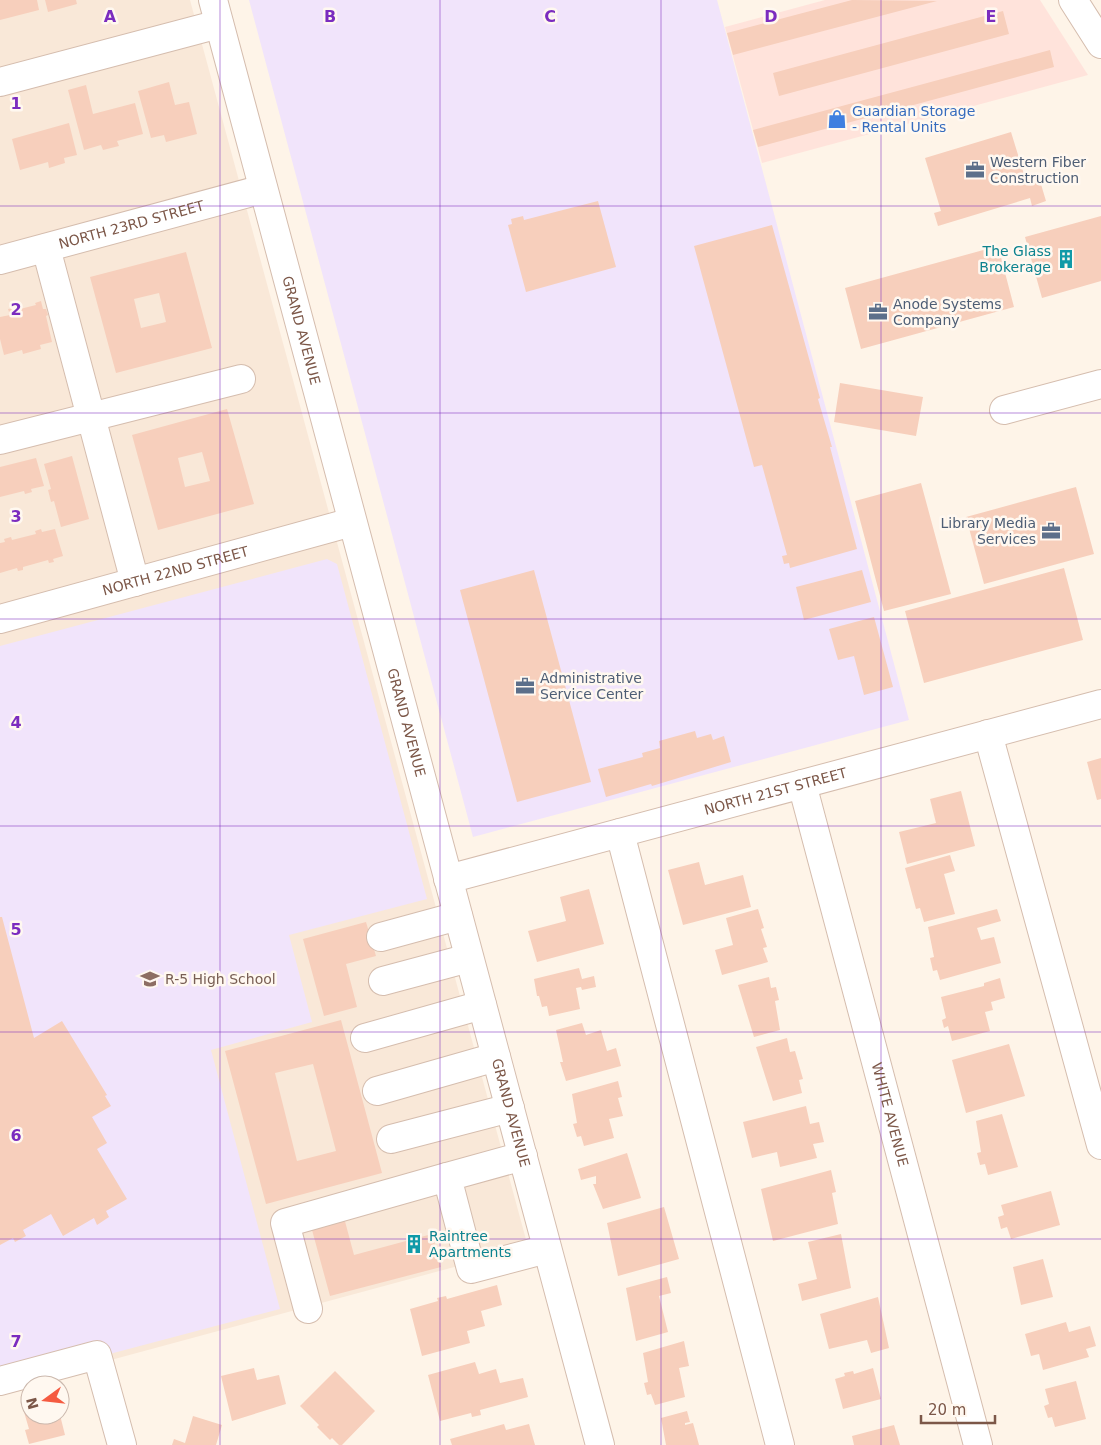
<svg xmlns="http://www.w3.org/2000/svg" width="1101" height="1445" font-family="'DejaVu Sans',sans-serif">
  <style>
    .residential { fill: #f9e8d8 }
    .commercial { fill: #ffe3db }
    .education { fill: #f1e4fb }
    .building { fill: #f7cfbc; fill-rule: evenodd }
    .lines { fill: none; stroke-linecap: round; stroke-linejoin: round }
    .minor-casing { stroke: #d5bdae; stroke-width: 30 }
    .minor { stroke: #fff; stroke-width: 28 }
    .grid { fill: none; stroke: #7b2cbf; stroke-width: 1; stroke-opacity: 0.55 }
    .labels { text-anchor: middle; stroke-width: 5; stroke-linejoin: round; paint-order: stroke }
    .shop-label { font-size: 14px; fill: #366cbe; stroke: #fff8f0; text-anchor: start }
    .service-label { font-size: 14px; fill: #4e5e75; stroke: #fff8f0; text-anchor: start }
    .street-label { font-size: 14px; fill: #7c5748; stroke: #fff8f0 }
    .culture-label { font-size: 14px; fill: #0d838f; stroke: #fff8f0; text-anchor: end }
    .education-label { font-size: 14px; fill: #785e54; stroke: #fff8f0; text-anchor: start }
    .grid-label { font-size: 16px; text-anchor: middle; font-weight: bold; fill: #7b2cbf; stroke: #fff8f0; stroke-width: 5; stroke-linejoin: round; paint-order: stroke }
  </style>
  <rect width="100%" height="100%" fill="#fef4e8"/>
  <path class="residential" d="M0 0H190L528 1247 0 1390Z"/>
  <path class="commercial" d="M825 0H1040L1088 75 762 163 725 27Z"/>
  <path class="education" d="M249 0H717L909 720 473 837Z
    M327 559 337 564 427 899 289 935 312 1022 211 1050 280 1309 0 1383V646Z"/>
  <path class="building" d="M0 0H37L39 10 0 20Z
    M45 0H76L77 4 48 12Z
    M852 0 937 1 733 55 727 33Z
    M1003 11 1009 34 779 96 773 73Z
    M1050 50 1054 67 758 147 753 130Z
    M169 82 175 105 189 102 197 134 166 142 164 135 151 138 138 91Z
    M86 85 93 114 135 103 143 134 117 141 119 146 103 150 101 145 84 150 68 90Z
    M69 123 77 155 64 158 65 163 49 168 48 162 20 170 12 139Z
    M1011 132 1027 184 1040 181 1046 201 1032 206 1030 198 938 226 934 213 941 211 925 158Z
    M598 201 616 267 526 292 508 225 512 224 511 219 523 216 524 220Z
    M1101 216V281L1042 298 1025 237Z
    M772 225 820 398 818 399 832 447H830L857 549 790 568 789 563 784 564 782 556 787 555 762 465 754 467 694 246Z
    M998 246 1014 307 861 349 845 288Z
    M186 252 212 348 116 373 90 277ZM159 293 166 322 141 328 134 299Z
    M41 301 43 309H46L48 315 46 316 52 342 40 345 41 349 23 354 22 350 4 355 0 339V317L10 315 8 309 16 308V310L36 305 35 303Z
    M840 383 923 397 916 436 834 422Z
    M227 409 254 504 158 530 132 435ZM202 452 210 481 185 487 178 458Z
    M72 456 89 519 61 527 54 501 51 502 48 490 51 489 44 464Z
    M36 458 44 486 31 489 32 492 25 494 24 491 0 497V467Z
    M921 483 951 594 884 611 855 501Z
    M1076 487 1094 554 984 584 966 517Z
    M41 529 42 532 55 529 63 556 53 559 54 562 49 563 48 560 23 567V570L18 571 17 568 0 573V543L5 542 4 539 11 537 12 540 36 534 35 531Z
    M1064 568 1083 640 924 683 905 611Z
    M534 570 591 782 517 802 460 590Z
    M862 570 871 602 804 620 796 587Z
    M874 617 893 687 864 695 854 656 838 660 829 629Z
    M695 731 697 738 711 734 713 740 724 736 731 762 652 786 651 784 606 797 598 769 643 757 642 753 660 748 659 741Z
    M1101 758V799L1097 800 1087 762Z
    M961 791 975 846 907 864 899 832 936 823 930 799Z
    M950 855 955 871 944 874 955 914 924 922 920 908 916 909 905 868Z
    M699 862 705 885 743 875 751 907 683 925 668 870Z
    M589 889 604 944 537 962 528 931 566 921 560 897Z
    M758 909 764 928 761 929 767 947 763 948 768 962 722 975 715 950 733 945 726 918Z
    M997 909 1001 921 977 928 981 940 994 937 1001 963 940 980 937 970 933 971 930 958 934 957 928 927Z
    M0 917H2L34 1038 62 1021 107 1095 105 1096 111 1106 92 1117 107 1143 97 1149 127 1199 106 1211 109 1217 97 1225 94 1218 63 1236 51 1214 23 1230 26 1236 15 1242 13 1238 0 1245Z
    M366 922 376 956 346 964 357 1007 324 1016 303 939Z
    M579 968 582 979 594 976 596 987 582 990 581 987 576 988 580 1009 549 1016 547 1006 542 1007 539 996H537L534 979Z
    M769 977 771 988 776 987 779 1000 775 1001 780 1030 754 1037 738 985Z
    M1000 978 1005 998 991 1002 993 1010 985 1012 990 1031 952 1041 948 1026 944 1028 942 1020 946 1018 941 997 984 986V983Z
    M341 1020 382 1173 266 1204 225 1051ZM313 1064 336 1151 297 1161 275 1073Z
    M582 1023 586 1035 601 1030 607 1051 616 1048 621 1066 566 1081 560 1062H563L556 1030Z
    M787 1038 790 1052 795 1051 803 1079 799 1080 802 1093 773 1101 756 1047Z
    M1009 1044 1025 1096 966 1113 952 1060Z
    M618 1081 622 1097 618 1098 623 1116 609 1119 614 1138 584 1146 581 1136 577 1137 573 1124 577 1123 572 1094Z
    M806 1106 810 1124 819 1122 824 1142 813 1144 817 1158 780 1167 777 1152 752 1158 743 1122Z
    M1002 1114 1018 1167 988 1175 985 1164 980 1165 977 1153 981 1152 976 1121Z
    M627 1153 641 1198 603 1209 593 1184H596V1176L581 1180 578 1169Z
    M831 1170 836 1192 832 1193 838 1224 773 1241 761 1189Z
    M1051 1191 1060 1225 1011 1239 1007 1227 1001 1229 998 1217 1004 1215 1001 1205Z
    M664 1207 679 1259 618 1276 607 1223Z
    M342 1210 354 1255 432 1234 441 1267 330 1296 309 1219Z
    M841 1234 851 1288 802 1301 798 1284 817 1279 808 1242Z
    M1043 1259 1053 1297 1021 1305 1013 1267Z
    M667 1277 671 1293 659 1296 668 1332 636 1341 626 1288Z
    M497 1285 502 1305 481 1311 485 1326 467 1331 470 1343 422 1356 410 1309 438 1301 437 1298 446 1296 447 1299Z
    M878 1297 889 1348 871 1353 867 1340 829 1349 820 1314Z
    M1066 1322 1069 1332 1090 1326 1096 1346 1086 1349 1089 1357 1043 1370 1039 1354 1031 1356 1025 1334Z
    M684 1341 689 1366 679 1368 685 1397 655 1405 651 1394 647 1395 644 1383 648 1382 643 1353Z
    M475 1362 479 1374 496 1369 500 1383 523 1378 528 1397 480 1410 481 1415 472 1417 471 1413 440 1421 428 1375Z
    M254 1368 257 1380 279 1375 286 1404 232 1421 221 1376Z
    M873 1368 881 1399 843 1409 835 1379 845 1376 844 1373 853 1371 854 1374Z
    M335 1371 375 1411 342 1445H339L332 1438 330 1440 317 1427 319 1425 300 1406Z
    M1076 1381 1086 1419 1055 1427 1052 1417 1048 1418 1044 1406 1049 1404 1045 1389Z
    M30 1403V1415H60L65 1435 29 1444 25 1430 29 1429 22 1405Z
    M687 1411 690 1422 685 1423V1425L693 1423 699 1445H666L661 1418Z
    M193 1416 222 1425 216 1445H172L174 1439 185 1443Z
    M504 1424 506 1430 529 1424 535 1445H452L450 1439Z
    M894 1425 900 1445H854L852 1436Z"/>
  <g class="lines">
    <g class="minor-casing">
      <g id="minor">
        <path id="s1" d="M213 0 600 1445"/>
        <path d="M1073 0 1101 44"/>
        <path d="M0 82 219 24"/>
        <path d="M46 248 135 582"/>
        <path id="s2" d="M0 260 263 189"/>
        <path d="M1004 410 1101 384"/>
        <path d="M0 440 241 379"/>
        <path id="s3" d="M0 619 352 522"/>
        <path d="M988 734 1101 1145"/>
        <path id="s4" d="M802 784 978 1445"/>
        <path d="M620 833 780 1445"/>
        <path id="s5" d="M448 879 1101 704"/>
        <path d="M381 937 458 916"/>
        <path d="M383 981 469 958"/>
        <path d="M365 1038 482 1005"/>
        <path d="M377 1091 496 1057"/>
        <path d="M391 1139 510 1108"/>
        <path d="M523 1156 447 1177 471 1269 547 1249"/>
        <path d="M308 1309 285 1223 447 1177"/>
        <path d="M0 1381 97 1355 122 1445"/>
      </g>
    </g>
    <use href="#minor" class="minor"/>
  </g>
  <path class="grid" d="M220 0V1445M440 0V1445M661 0V1445M881 0V1445M0 206H1101M0 413H1101M0 619H1101M0 826H1101M0 1032H1101M0 1239H1101"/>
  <defs>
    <g id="shop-bare" transform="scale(1.5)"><path d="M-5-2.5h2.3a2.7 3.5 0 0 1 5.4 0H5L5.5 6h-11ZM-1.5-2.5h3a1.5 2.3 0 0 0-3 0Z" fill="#3f7fe0" stroke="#fff8f0" stroke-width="2.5" paint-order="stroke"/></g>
    <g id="office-bare" transform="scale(1.5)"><path d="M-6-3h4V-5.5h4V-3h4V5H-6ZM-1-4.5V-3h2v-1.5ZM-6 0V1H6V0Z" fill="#5c6f8a" stroke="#fff8f0" stroke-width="2.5" paint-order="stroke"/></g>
    <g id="building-bare" transform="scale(1.5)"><path d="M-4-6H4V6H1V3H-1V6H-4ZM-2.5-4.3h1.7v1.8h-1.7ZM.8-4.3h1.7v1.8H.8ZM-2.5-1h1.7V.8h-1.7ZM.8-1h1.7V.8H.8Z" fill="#0f9aa8" stroke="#fff8f0" stroke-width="2.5" paint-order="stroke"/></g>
    <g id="school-bare" transform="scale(1.5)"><path d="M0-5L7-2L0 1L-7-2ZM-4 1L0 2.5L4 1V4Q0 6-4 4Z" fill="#8d6e63" stroke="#fff8f0" stroke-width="2.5" paint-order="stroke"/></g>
  </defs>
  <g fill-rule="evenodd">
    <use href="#shop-bare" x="837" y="119"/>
    <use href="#office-bare" x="975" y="170"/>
    <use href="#building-bare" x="1066" y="259"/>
    <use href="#office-bare" x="878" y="312"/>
    <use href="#office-bare" x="1051" y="531"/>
    <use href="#office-bare" x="525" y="686"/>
    <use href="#school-bare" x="150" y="979"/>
    <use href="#building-bare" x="414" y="1244"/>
  </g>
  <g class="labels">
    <g class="shop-label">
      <text x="852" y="116">Guardian Storage<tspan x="852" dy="16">- Rental Units</tspan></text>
    </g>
    <g class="service-label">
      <text x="990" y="167">Western Fiber<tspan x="990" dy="16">Construction</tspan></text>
      <text x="893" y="309">Anode Systems<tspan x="893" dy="16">Company</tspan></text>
      <text x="1036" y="528" text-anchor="end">Library Media<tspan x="1036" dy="16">Services</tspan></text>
      <text x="540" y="683">Administrative<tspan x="540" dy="16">Service Center</tspan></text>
    </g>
    <g class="street-label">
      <text dy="5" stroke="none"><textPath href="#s2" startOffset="136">NORTH 23RD STREET</textPath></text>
      <text dy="5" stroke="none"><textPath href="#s1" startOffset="342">GRAND AVENUE</textPath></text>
      <text dy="5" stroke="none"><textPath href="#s3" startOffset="182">NORTH 22ND STREET</textPath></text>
      <text dy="5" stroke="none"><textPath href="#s1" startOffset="748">GRAND AVENUE</textPath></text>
      <text dy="5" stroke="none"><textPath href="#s5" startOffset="339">NORTH 21ST STREET</textPath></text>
      <text dy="5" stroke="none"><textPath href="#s1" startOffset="1152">GRAND AVENUE</textPath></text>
      <text dy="5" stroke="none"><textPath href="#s4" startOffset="342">WHITE AVENUE</textPath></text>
    </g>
    <g class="culture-label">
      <text x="1051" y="256">The Glass<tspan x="1051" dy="16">Brokerage</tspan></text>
      <text x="429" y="1241" text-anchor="start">Raintree<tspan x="429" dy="16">Apartments</tspan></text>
    </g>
    <g class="education-label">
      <text x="165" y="984">R-5 High School</text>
    </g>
  </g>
  <g class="grid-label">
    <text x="110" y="22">A</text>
    <text x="330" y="22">B</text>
    <text x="550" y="22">C</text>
    <text x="771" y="22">D</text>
    <text x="991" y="22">E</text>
    <text x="16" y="109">1</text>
    <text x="16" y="315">2</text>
    <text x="16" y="522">3</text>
    <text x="16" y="728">4</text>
    <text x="16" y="935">5</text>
    <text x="16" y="1141">6</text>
    <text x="16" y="1347">7</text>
  </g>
  <g transform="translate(45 1400) rotate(255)"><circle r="24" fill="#fff8f0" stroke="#cbb8ad"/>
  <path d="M0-4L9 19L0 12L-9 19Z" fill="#f55b41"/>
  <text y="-8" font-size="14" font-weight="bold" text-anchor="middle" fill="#7c5748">N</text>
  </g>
  <path d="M921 1415v8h74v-8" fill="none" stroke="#7c5748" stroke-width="2.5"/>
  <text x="928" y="1415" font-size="15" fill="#7c5748" stroke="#fff8f0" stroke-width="4" paint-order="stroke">20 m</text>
</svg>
